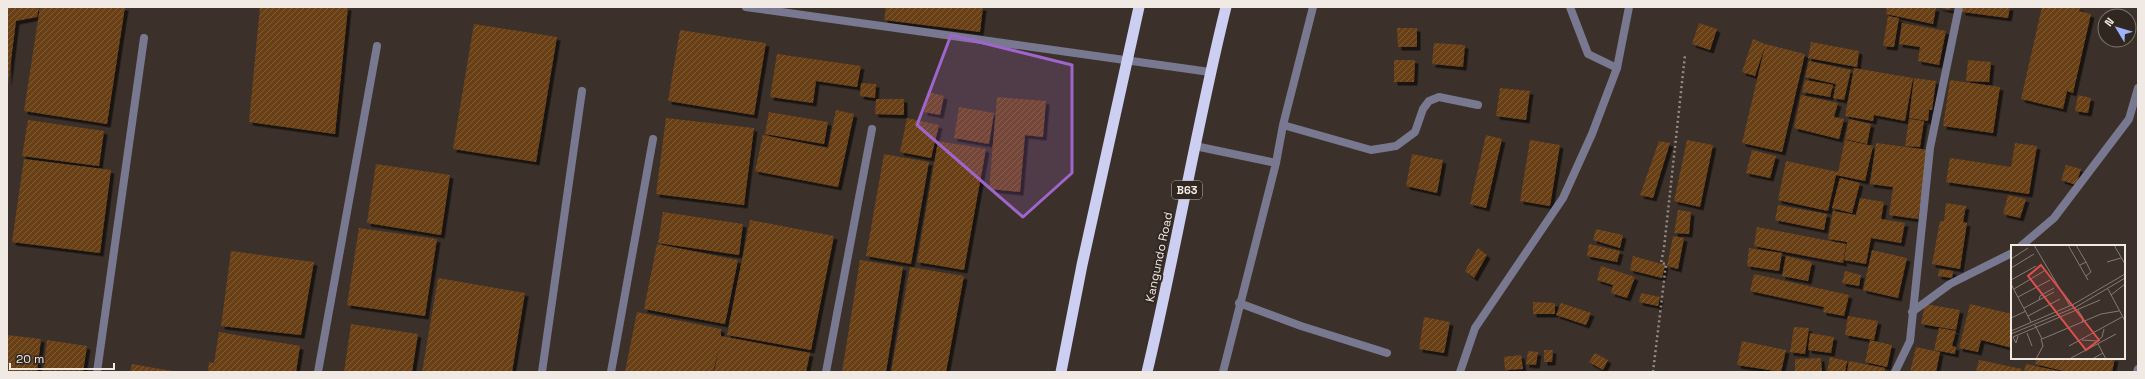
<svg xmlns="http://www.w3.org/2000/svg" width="2145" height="379" font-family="'Space Grotesk',sans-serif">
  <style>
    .building { fill: url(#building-hatch); filter: url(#shadow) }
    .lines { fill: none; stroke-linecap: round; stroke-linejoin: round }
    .path { stroke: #958c86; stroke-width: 2.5; stroke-dasharray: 2 3; stroke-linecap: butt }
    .service { stroke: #787991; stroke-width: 8 }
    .minor { stroke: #787991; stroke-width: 8 }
    .trunk { stroke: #cccef2; stroke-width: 11 }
    .marked { fill: #9e65ca; fill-opacity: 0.2; stroke: #9e65ca; stroke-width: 3; stroke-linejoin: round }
    .labels { text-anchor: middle; stroke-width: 4; stroke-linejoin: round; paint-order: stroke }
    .shield { fill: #312721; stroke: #b7afaa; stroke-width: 1 }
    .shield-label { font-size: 11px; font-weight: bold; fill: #f0e9e4 }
    .street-label { font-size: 12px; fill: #f0e9e4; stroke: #312721 }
    .inset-road { fill: none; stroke: #847b74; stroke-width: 1 }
    .view { fill: #db4f4e; fill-opacity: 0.15; stroke: #db4f4e; stroke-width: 2 }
    .inset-edge { fill: none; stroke: #f0e9e4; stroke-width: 2 }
  </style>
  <defs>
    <pattern id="building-hatch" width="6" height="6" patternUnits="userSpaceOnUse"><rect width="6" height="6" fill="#693f16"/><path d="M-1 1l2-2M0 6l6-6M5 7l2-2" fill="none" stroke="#7f5b38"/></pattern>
    <filter id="shadow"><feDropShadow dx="3.5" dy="3.5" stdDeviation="0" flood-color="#0009"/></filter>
  </defs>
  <rect width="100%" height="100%" fill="#3c312a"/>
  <path class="building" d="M7 7H39L37 17 16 21 8 84Z
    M40 7H125L107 124 24 111Z
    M260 7H348L335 134 249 122Z
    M886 7H983L980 32 884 20Z
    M1887 7H1929L1936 8 1933 24 1886 14Z
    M1937 7H1951L1950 10Z
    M1962 7H2010L2008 18 1962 12Z
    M2042 7H2080L2079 11 2091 14 2073 93 2067 91 2063 109 2021 99Z
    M1888 16 1899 18 1894 47 1883 46Z
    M1699 23 1717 29 1710 50 1692 44Z
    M1902 23 1946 31 1939 65 1918 61 1920 47 1899 44Z
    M474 24 557 37 536 162 453 149Z
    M1397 28H1417V47H1398Z
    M680 30 766 43 754 115 668 101Z
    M1753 39 1765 44 1805 54 1782 152 1742 143 1765 46 1755 76 1742 72Z
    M1811 42 1859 51 1857 67 1808 58Z
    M1434 43 1465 45 1463 67 1432 64Z
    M777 54 861 66 857 87 816 81 813 103 770 97Z
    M1394 60H1415L1414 82H1394Z
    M1968 60 1991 62 1989 82 1966 81Z
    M1809 61 1851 70 1844 100 1833 98 1836 84 1805 77Z
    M1854 68 1913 78 1905 121 1874 115 1873 121 1845 116Z
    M1914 78 1936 81 1932 110H1929L1928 121 1909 118Z
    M1805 80 1833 85 1830 97 1802 92Z
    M1950 80 2000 87 1993 133 1943 126Z
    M861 83 876 84 875 98 860 96Z
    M1500 88 1530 91 1526 120 1496 116Z
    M928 92 944 96 940 115 924 112Z
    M1801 95 1838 103 1834 117 1844 119 1839 139 1794 128Z
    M2078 95 2091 98 2088 113 2075 111Z
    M997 97 1046 101 1043 137 1025 135 1020 192 989 189Z
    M876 99H904V115L875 114Z
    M959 107 994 113 989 144 954 138Z
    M836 110 854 114 838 187 755 171 763 135 828 148Z
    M769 112 828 122 824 144 765 134Z
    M666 118 754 128 744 205 656 194Z
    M907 118 939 125 931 158 900 152Z
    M1849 119 1871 124 1867 144 1845 139Z
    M1909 119 1924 121 1920 147 1905 146Z
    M28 120 104 131 99 166 22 156Z
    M1486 135 1502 139 1486 208 1470 204Z
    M1530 140 1560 145 1550 206 1520 201Z
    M1687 140 1713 145 1700 207 1674 201Z
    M1845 140 1873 146 1865 181 1836 175 1828 211 1778 200 1786 161 1838 172Z
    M938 141 986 149 964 270 917 262Z
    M1659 141 1670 143 1653 198 1640 195Z
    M1876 143 1929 150 1918 219 1889 215 1893 187 1870 184Z
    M2015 143 2037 146 2029 194 1946 182 1950 158 2011 167Z
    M1752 150 1776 156 1770 178 1746 173Z
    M884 154 929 162 911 264 866 256Z
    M1412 154 1443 160 1437 193 1406 186Z
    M24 159 111 170 100 253 12 242Z
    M376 164 450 175 441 235 367 223Z
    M2066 165 2081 169 2076 185 2061 180Z
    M1840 178 1860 183 1852 213 1832 208Z
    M2008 195 2026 199 2020 218 2003 214Z
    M1860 198 1884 202 1881 219 1905 223 1901 243 1871 238 1866 264 1844 260 1847 242 1828 239 1833 211 1856 215Z
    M1946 203 1966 206 1963 222 1967 223 1960 269 1932 264 1940 221H1944Z
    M1778 205 1827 214 1824 230 1775 220Z
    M1678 210 1691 212 1689 234 1674 233Z
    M663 212 743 224 739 255 658 243Z
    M750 220 834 236 811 350 727 335Z
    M1757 227 1846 244 1843 263 1754 246Z
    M359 228 437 239 425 316 347 305Z
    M1596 229 1623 235 1620 248 1593 240Z
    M1673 236 1684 238 1678 269 1667 266Z
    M657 244 738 260 725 324 644 309Z
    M1589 244 1620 251 1617 262 1587 256Z
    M1478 248 1487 255 1474 278 1465 271Z
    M1749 248 1782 253 1779 271 1747 266Z
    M1872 250 1907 258 1898 298 1863 290Z
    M231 251 314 262 301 335 221 326Z
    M1633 256 1665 265 1662 278 1630 270Z
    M1786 256 1812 262 1808 281 1782 276Z
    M860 260 903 267 886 372H842Z
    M1601 266 1635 277 1627 298 1611 293 1613 285 1597 280Z
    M910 267 964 276 946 372H891Z
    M1939 269 1953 271 1952 278 1938 276Z
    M1845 271 1861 275 1859 286 1842 283Z
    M1754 274 1849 295 1844 316 1823 312 1824 307 1750 291Z
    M438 278 525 293 512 372H422Z
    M1641 293 1660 297 1658 306 1639 302Z
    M1533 302 1555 303V314H1533Z
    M1561 303 1591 313 1586 325 1556 315Z
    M1925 304 1960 310 1956 330 1921 324Z
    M1970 304 2012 314V348L1981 340 1978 352 1959 348Z
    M637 312 721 329V336L810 353 806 372H714L719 348 713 372H625Z
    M1848 316 1878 321 1874 340 1845 335Z
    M1424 317 1450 322 1444 353 1419 349Z
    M351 324 418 334 412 372H344Z
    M1794 327 1809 328 1805 354 1790 352Z
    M1939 328 1956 331 1952 346 1956 347 1955 354 1934 350Z
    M219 332 300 346 296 372H208L209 362 214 363Z
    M1810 333 1834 337 1831 353 1808 350Z
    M7 335 41 339 37 372H7Z
    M47 340 87 346 83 372H43Z
    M1870 340 1892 345 1887 367 1865 362Z
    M1742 341 1786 350 1781 372 1737 365Z
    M1916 347 1940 352 1936 372H1910Z
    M1544 350H1553L1552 362H1544Z
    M1528 351 1538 352 1536 365 1526 364Z
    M1595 353 1608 360 1603 370 1589 362Z
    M1521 355 1523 369 1505 370 1504 357Z
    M1830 357 1847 361 1845 372H1827Z
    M1821 358 1822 372H1795V359Z
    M2037 358H2115L2112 372H2067L2035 364Z
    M1979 360 2022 369 2021 372H1976Z
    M1849 361 1885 368V372H1847Z
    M132 364 172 371V372H130Z
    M2026 364 2059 371V372H2024Z"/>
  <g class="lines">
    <path class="path" d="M1653 372 1666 264 1661 263 1664 248 1685 55"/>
    <path class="service" d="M746 7 1210 72
      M1570 7 1588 54 1617 68
      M1283 125 1371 150 1396 146 1415 132 1423 109 1429 101 1439 97 1478 105
      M1195 146 1276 163
      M1239 303 1301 326 1387 353
      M542 372 582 91
      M1223 372 1276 163 1283 125 1313 7"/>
    <path class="minor" d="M2021 246 2054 218 2129 119 2138 88
      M1912 312 1950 284 2012 253
      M97 372 144 38
      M318 372 377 46
      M611 372 653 139
      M826 372 872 129
      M1460 372 1475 328 1563 198 1592 134 1617 68 1629 7
      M1895 372 1910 341 1930 148 1959 7
      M2137 372 2138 369"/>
    <path class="trunk" d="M1061 372 1082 265 1139 7
      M1147 372C1176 251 1196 128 1226 7"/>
  </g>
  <path class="marked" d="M951 35 1072 65V173L1023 217 917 125Z"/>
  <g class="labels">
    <rect class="shield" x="1172" y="181" width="30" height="18" rx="3"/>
    <g class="shield-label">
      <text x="1187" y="194">B63</text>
    </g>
    <g class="street-label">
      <text transform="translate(1159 257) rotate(-78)" y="4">Kangundo Road</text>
    </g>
  </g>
  <g transform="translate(2011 245)">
    <rect width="114" height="114" fill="#3c312a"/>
    <path class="inset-road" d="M23 0 59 61M57 0 77 35M65 0 75 17M103 0 114 19M0 14 17 3M96 17 110 13M69 20 75 17 80 27 75 31M0 23 23 9M0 35 25 21M0 39 20 77M3 44 33 26M97 44 114 76M100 50 114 39M7 52 39 35M28 55 29 51 43 43M13 63 43 47M67 65 72 73 71 78M17 71 49 54M0 73 15 66M24 80 31 94 90 69 108 66M0 86 63 59 114 29M16 88 21 101M0 89 65 62 114 33M2 92 89 55M2 92 5 98 7 91M71 95 86 96 91 92 93 84M87 99 95 114M58 101 111 72M60 113 105 89M25 114 32 101 30 94M81 114 92 108"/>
    <path class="view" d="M30 20 88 95 75 105 17 31Z"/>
    <rect width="114" height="114" class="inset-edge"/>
  </g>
  <rect width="2145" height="379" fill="none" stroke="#f0e9e4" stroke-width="16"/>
  <g transform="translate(2117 28) rotate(308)"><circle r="19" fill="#312721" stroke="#7d756f"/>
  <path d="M0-3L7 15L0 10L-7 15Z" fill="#9db4fd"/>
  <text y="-6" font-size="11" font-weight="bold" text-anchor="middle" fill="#f0e9e4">N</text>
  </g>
  <path d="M10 363v6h104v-6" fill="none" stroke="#f0e9e4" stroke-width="2"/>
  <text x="16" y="363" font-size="12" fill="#f0e9e4" stroke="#312721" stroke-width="3" paint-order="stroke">20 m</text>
</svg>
